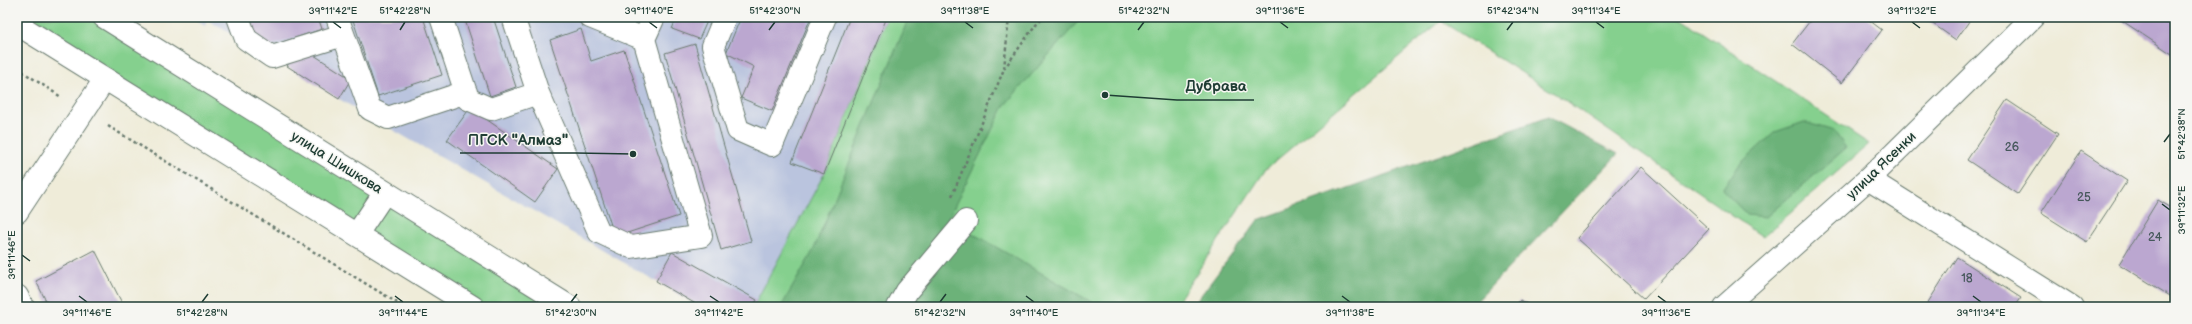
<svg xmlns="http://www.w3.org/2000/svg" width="2192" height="324" font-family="'Balsamiq Sans',sans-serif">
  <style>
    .industrial { fill: #bac4de }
    .green { fill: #85d08e; stroke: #528661 }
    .forest { fill: #6cb279; stroke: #467856 }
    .building { fill: #bba7d0 }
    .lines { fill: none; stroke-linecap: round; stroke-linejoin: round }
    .minor-casing { stroke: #687a6e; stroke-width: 24 }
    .major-casing { stroke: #687a6e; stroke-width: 24 }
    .path { stroke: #687a6e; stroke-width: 2.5; stroke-dasharray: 3 3; stroke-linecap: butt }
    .minor { stroke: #fff; stroke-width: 22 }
    .major { stroke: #fff; stroke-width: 22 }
    .ticks { fill: none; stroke: #1f3d34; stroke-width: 1.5 }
    .labels { text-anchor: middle; stroke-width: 3; stroke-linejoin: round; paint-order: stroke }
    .number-label { font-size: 12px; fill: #46585b }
    .street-label { font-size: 14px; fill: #1f3d34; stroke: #f6f6f2 }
    .leader { fill: none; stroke: #1f3d34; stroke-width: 1.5 }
    .callout-dot { fill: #1f3d34; stroke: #f6f6f2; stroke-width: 1.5 }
    .callout-label { font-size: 15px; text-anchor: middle; font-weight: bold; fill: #1f3d34; stroke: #f6f6f2; stroke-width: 3; stroke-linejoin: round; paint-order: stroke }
    .neatline { fill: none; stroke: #1f3d34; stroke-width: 1.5 }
    .ticks-label { font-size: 10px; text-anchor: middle; fill: #1f3d34 }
  </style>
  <rect width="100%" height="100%" fill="#f6f6f2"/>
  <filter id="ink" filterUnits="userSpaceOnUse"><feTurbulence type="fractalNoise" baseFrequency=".025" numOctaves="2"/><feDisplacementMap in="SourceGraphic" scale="8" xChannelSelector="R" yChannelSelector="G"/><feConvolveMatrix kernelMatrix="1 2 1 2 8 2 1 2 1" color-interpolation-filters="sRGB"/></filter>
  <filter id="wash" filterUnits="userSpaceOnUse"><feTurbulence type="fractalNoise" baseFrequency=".012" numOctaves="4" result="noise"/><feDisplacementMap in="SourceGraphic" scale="16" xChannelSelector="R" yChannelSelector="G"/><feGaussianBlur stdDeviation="0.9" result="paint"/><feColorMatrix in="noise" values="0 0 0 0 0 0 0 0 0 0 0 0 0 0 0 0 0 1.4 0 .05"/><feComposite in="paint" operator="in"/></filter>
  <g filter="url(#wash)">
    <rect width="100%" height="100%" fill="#efecd9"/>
    <path class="industrial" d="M191 17H887L824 174 753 307H701L339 99 287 66 207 20 205 26Z"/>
    <path class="green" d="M17 17H104L570 307H473Z
      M887 17H1680L1869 144 1763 237 1563 99 1441 21 1266 169 1174 307H753L824 174Z"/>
    <path class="forest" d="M909 17H1082L1004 106 945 225 977 236 1100 307H916L914 296 900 307H781L813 251Z
      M1548 117 1618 154 1471 307H1192L1258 220Z
      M1804 122 1834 131 1846 148 1766 217 1747 215 1722 189 1740 164 1775 132Z"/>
    <g id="blocks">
      <path class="building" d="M250 17H318L322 29 261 49Z
        M352 17H423L442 75 378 96Z
        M464 17H493L516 87 490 96Z
        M677 17H709L699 39 672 29Z
        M741 17H811L772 111 741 98 754 67 726 53Z
        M850 17H887L824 174 792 162Z
        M1813 17H1865L1882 30 1842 83 1792 44Z
        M1923 17H1972L1956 40Z
        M2123 17H2175V56L2121 20Z
        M581 29 591 61 624 50 679 216 615 237 550 40Z
        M695 44 751 241 721 250 665 53Z
        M300 46 351 79 339 99 287 66Z
        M2007 100 2058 134 2018 194 1967 160Z
        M470 108 558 169 535 202 447 140Z
        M2081 151 2127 181 2087 242 2041 213Z
        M1641 167 1709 229 1644 299 1577 238Z
        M2158 200 2175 210V299L2119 264Z
        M95 250 123 305 119 307H49L36 281Z
        M672 252 757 300 753 307H701L656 281Z
        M1957 257 2021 298 2015 307H1925Z
        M1520 300 1532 307H1515Z"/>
    </g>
  </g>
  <g filter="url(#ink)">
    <use href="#blocks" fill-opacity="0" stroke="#687a6e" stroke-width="1"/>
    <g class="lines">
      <g class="minor-casing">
        <path id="minor" d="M238 17 246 39 272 57 343 35
          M337 17 370 109 388 118 466 92
          M441 17 468 99 491 109 538 93
          M513 17 538 93 599 232 631 247 701 236 644 39
          M590 17 644 39 654 17
          M725 17 713 46 738 130 772 145 825 17
          M1868 179 2072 307
          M17 212 105 79
          M17 296 23 307
          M898 307 907 291 966 221
          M1724 307 1868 179 2033 17"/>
      </g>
      <g class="major-casing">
        <path id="major" d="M104 17 570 307
          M17 24 473 307
          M357 234 385 192"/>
      </g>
      <path class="path" d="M17 68 61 97
        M1004 69 1036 24 1043 17
        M108 126 404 307
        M952 196 1004 69 1009 17"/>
      <use href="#minor" class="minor"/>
      <use href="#major" class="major"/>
    </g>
  </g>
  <path class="ticks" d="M333 22 341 28M649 22 657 28M965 22 973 28M1280 22 1288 28M1596 22 1604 28M1912 22 1920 28M400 30 405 22M769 30 775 22M1138 30 1144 22M1507 30 1513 22M2164 142 2170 134M2162 204 2170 210M22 255 30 261M79 296 87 302M395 296 403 302M710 296 719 302M1026 296 1034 302M1342 296 1350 302M1658 296 1666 302M1973 296 1981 302M202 302 208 294M571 302 577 294M940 302 946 294"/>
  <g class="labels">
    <g class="number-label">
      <text x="2012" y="151">26</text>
      <text x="2084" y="201">25</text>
      <text x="2155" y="241">24</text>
      <text x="1967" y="282">18</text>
    </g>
    <g class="street-label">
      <text transform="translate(337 162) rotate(32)" y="5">улица Шишкова</text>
      <text transform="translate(1881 165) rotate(-44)" y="5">улица Ясенки</text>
    </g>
  </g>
  <path class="leader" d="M1105 95L1177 100H1254M633 154L576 153H460"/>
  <g class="callout-dot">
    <circle cx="1105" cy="95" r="4"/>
    <circle cx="633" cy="154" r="4"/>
  </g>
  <g class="callout-label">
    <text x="1216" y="91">Дубрава</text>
    <text x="518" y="145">ПГСК "Алмаз"</text>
  </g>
  <rect width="2192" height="324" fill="none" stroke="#f6f6f2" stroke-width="44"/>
  <rect x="22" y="22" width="2148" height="280" class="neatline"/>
  <g class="ticks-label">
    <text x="333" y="14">39°11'42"E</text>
    <text x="405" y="14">51°42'28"N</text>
    <text x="649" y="14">39°11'40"E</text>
    <text x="775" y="14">51°42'30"N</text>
    <text x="965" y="14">39°11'38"E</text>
    <text x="1144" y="14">51°42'32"N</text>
    <text x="1280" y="14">39°11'36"E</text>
    <text x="1513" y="14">51°42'34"N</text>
    <text x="1596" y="14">39°11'34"E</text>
    <text x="1912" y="14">39°11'32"E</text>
    <text transform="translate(2181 134) rotate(-90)" y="4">51°42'38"N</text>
    <text transform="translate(2181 210) rotate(-90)" y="4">39°11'32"E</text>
    <text transform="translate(11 255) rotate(-90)" y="4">39°11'46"E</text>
    <text x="87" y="316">39°11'46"E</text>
    <text x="202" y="316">51°42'28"N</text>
    <text x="403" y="316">39°11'44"E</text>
    <text x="571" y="316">51°42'30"N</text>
    <text x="719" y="316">39°11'42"E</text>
    <text x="940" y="316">51°42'32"N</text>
    <text x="1034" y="316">39°11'40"E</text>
    <text x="1350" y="316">39°11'38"E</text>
    <text x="1666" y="316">39°11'36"E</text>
    <text x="1981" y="316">39°11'34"E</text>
  </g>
</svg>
